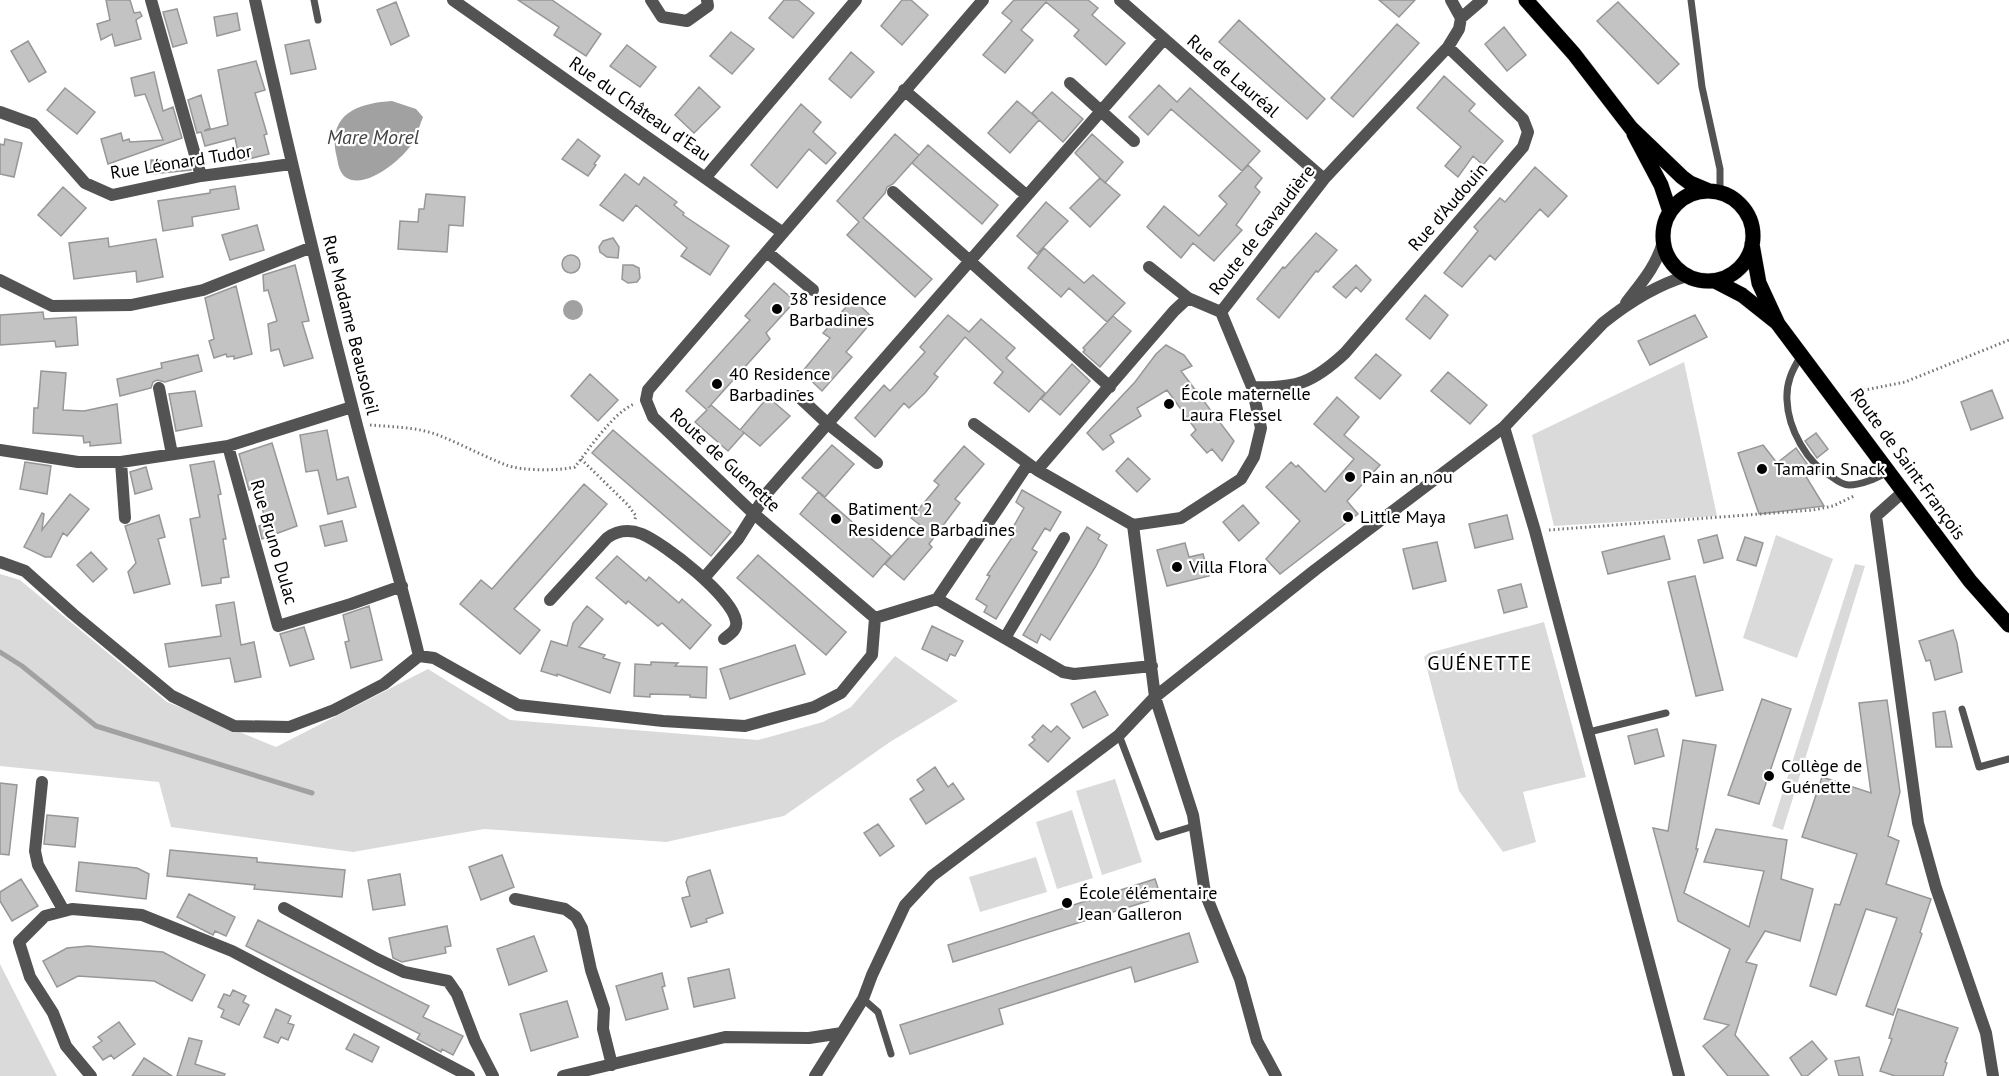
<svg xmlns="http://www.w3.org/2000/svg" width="2009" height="1076" font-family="'PT Sans',sans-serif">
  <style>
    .green { fill: #dadada }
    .water { fill: #a1a1a1 }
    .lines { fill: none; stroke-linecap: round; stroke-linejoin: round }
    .stream { stroke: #a1a1a1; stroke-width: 5 }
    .building { fill: #c3c3c3; stroke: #979797; stroke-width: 1.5 }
    .primary-casing { stroke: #dbdbdb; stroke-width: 16 }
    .path { stroke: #757575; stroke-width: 3; stroke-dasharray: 1.5 3; stroke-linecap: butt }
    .service { stroke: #535353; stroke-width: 7 }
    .minor { stroke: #535353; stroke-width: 12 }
    .primary { stroke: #000; stroke-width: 15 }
    .poi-dot { fill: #000; stroke: #fff; stroke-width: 2 }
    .labels { text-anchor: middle; stroke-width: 4.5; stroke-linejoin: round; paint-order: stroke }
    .street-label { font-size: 18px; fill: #000; stroke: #fff }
    .poi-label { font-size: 18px; fill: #000; stroke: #fff; text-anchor: start }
    .water-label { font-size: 20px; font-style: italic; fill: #424242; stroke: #fff }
    .neighbourhood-label { font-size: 20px; letter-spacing: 1.5px; fill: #000; stroke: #fff }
  </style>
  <rect width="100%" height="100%" fill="#fff"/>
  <path class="green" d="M1684 362 1717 516 1554 526 1532 435Z
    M1776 535 1833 559 1797 658 1743 638Z
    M1855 564 1865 566 1783 830 1772 826Z
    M0 574 20 580 167 702 276 747 428 669 510 720 758 740 823 722 851 707 895 656 958 701 890 742 784 816 666 842 484 829 353 852 171 827 159 782 0 766Z
    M1544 622 1586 777 1523 792 1536 842 1503 852 1459 791 1424 657 1429 653Z
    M1115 779 1142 862 1102 875 1076 791Z
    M1072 810 1093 878 1057 889 1036 822Z
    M1036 857 1047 892 980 912 969 877Z
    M0 964 57 1076H0Z"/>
  <path class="water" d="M392 101 416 109 423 117C420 124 418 132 415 139 406 157 364 193 344 176 338 170 338 161 336 154 328 114 358 103 392 101Z
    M563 310a10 10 0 1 1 20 0a10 10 0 1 1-20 0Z"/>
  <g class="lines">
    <path class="stream" d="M0 652 22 666 96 726 312 793"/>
  </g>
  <path class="building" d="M106 0H130L134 13 140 12 142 16 136 20 141 39 115 46 112 34 101 40 97 24 110 20Z
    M518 0H552L601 34 586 56 554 35 559 27Z
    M784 0H798L814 13 793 38 769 18Z
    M902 0H911L928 15 902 45 881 26Z
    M1014 0H1088L1098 8 1092 15 1125 43 1106 65 1074 36 1079 30 1046 2 1021 30 1033 40 1005 73 983 55 1012 21 1002 13Z
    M1379 0H1415L1399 17Z
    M396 2 409 36 391 45 377 10Z
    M1618 2 1679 64 1658 84 1597 21Z
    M177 9 187 43 173 47 163 12Z
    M237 13 240 30 217 36 214 17Z
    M1239 20 1325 99 1307 119 1219 42Z
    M1397 24 1419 43 1353 117 1331 98Z
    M1504 27 1526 55 1507 71 1485 44Z
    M731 32 754 49 732 74 710 56Z
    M309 40 316 69 291 74 285 45Z
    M28 41 46 72 29 82 11 51Z
    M627 45 656 67 640 87 610 66Z
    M851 52 874 72 851 98 829 79Z
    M256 61 265 90 255 93 267 134 264 135 269 154 240 161 235 138 205 146 201 132 197 133 188 100 201 95 210 128 204 131 228 125 218 70Z
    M154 72 163 111 173 107 182 138 108 164 101 139 121 133 123 141 129 139 130 142 163 140 145 94 135 96 131 78Z
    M1444 76 1475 104 1469 111 1503 141 1483 165 1473 156 1458 177 1445 166 1461 147 1417 108Z
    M1159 85 1177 102 1190 88 1260 151 1242 171 1171 109 1148 135 1129 117Z
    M699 87 720 107 694 133 675 115Z
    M65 88 95 112 77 134 47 110Z
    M1052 92 1083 119 1063 142 1039 120 1010 153 988 133 1017 101 1038 119 1032 113Z
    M801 104 821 122 813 132 836 153 826 164 809 149 777 188 751 165Z
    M895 134 919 155 893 184 887 187 885 193 863 218 932 279 915 297 847 235 859 222 837 201Z
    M1092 134 1123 162 1105 183 1075 153Z
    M5 139 22 143 14 177 0 174V144L4 145Z
    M578 139 600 156 594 164 596 165 588 176 562 159Z
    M928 145 998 205 982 224 912 163Z
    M151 160 189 162 191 170 151 174Z
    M1248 165 1262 178 1255 187 1260 192 1236 225 1242 230 1214 261 1193 243 1181 258 1147 227 1164 206 1199 236 1227 204 1219 196Z
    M1535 167 1567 196 1548 217 1540 209 1495 260 1490 255 1462 287 1444 273 1478 231 1474 227 1500 198 1505 202Z
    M625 174 639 185 644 177 677 202 674 205 684 213 683 215 729 246 710 275 681 256 687 248 636 205 623 221 600 205Z
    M1100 178 1120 195 1090 227 1070 208Z
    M235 186 239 209 192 217 193 226 163 231 158 201 210 193V190Z
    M63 187 86 208 61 236 38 215Z
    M426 194 465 197 463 226 449 225 447 252 398 249 400 221 418 222 419 209H424Z
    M1046 202 1068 221 1037 254 1017 236Z
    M257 225 264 250 230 260 222 235Z
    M1316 233 1337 250 1318 272 1316 271 1279 318 1257 299 1283 267 1285 268Z
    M108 238 109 247 156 239 163 277 137 282 136 271 74 279 69 243Z
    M613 238 619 247 618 258 607 257 600 252 599 247 603 241Z
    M1044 248 1084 283 1093 275 1125 303 1107 322 1069 288 1061 297 1028 268Z
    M562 264a9 9 0 1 1 18 0a9 9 0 1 1-18 0Z
    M295 265 309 321 302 322 313 358 284 366 279 349 271 351 268 324 277 321 268 290 264 291 263 275Z
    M623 265H633L639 268 640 278 637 282 628 283 622 279Z
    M1356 265 1371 280 1361 292 1356 287 1346 298 1333 287Z
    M774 283 795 301 766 333 770 339 708 408 711 405 740 430 768 397 790 416 760 446 742 431 744 433 728 451 695 422 707 410 686 391 750 320 745 316Z
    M236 286 252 354 234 359V356L227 357 226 354 214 358 209 341 214 339 205 298Z
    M1425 295 1448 315 1430 339 1406 319Z
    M853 299 874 319 846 352 852 357 822 391 802 372 830 338 823 333Z
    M43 312 44 319 76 317 78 345 56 347 55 341 0 345V315Z
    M948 315 969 332 981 319 1015 348 1006 358 1045 393 1029 412 994 383 1003 372 965 337 934 374 938 377 925 393 909 408 904 403 875 437 855 418 884 385 890 391 925 352 920 347Z
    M1695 315 1707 337 1650 365 1638 341Z
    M1113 316 1131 331 1100 367 1083 352 1085 350 1083 348Z
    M1166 345 1184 355 1192 366 1181 371 1234 441 1222 461 1212 449 1207 453 1191 435 1196 430 1167 390 1137 408 1141 416 1110 435 1114 442 1103 450 1087 433 1135 382 1156 354Z
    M1376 354 1401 375 1380 399 1355 378Z
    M198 355 202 371 165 382 157 380 153 382 151 388 120 396 117 379 162 368 161 363Z
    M1072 364 1090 381 1060 415 1041 399Z
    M41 371 66 373 63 410 84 411 117 404 121 443 90 446V442L84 443 83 436 33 433 34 408H38Z
    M1448 372 1487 405 1470 424 1431 391Z
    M590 374 618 400 598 421 571 396Z
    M1992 390 2003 418 1971 430 1961 402Z
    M195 391 202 426 176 431 169 394Z
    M1337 397 1359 417 1344 435 1380 465 1347 501 1358 514 1280 574 1266 559 1300 521 1266 487 1291 462 1296 467 1298 465 1325 492 1354 459 1314 424Z
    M327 430 337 480 348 477 356 507 328 514 318 470 306 472 300 435Z
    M613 430 731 532 711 556 592 453Z
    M1816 433 1828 449 1817 458 1805 441Z
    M272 443 297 526 262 539 259 526 267 523 255 488 249 490 239 454Z
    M832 445 854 464 825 497 802 478Z
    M1763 445 1777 463 1796 448 1808 465 1802 470 1824 506 1759 514 1738 453Z
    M964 446 984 464 955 499 960 503 929 544 932 547 904 580 885 564 920 525 911 518 939 485 934 481Z
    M1128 458 1150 479 1137 492 1116 471Z
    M214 461 221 494 218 495 226 539H223L229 577 221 578V583L202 586 190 519 200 517 190 465Z
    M25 462 51 466 47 494 20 489Z
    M146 467 152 489 135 494 130 472Z
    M584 484 607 504 514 609 540 630 520 654 460 604 481 580 492 589Z
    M1022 490 1061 512 1050 531 1045 528 1032 549 1037 552 996 619 984 612 987 606 976 599 990 576 987 575 1016 532 1012 529 1024 508 1016 502Z
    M818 492 891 556 873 577 800 514Z
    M70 494 89 509 67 536 63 533 51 557H45L24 547 42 513 44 514 42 530Z
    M1243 505 1259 523 1239 541 1223 522Z
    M159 515 165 537 158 539 170 584 134 593 128 572 136 563 125 526Z
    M1507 515 1513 539 1475 548 1469 524Z
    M342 521 347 541 325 546 320 526Z
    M1087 527 1100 535 1098 539 1107 545 1096 566 1050 640 1041 634 1037 643 1023 635Z
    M1717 535 1723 558 1704 563 1698 540Z
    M1664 536 1670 559 1608 574 1602 552Z
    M1745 537 1763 543 1756 566 1737 560Z
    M1437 542 1446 581 1413 589 1403 549Z
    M1185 543 1189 557 1203 554 1209 576 1167 586 1157 550Z
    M91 552 107 569 93 582 77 565Z
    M758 555 846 632 826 655 737 578Z
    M617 556 646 581 649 577 679 603 682 599 711 625 690 649 662 623 658 626 628 601 626 604 596 578Z
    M1695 576 1723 690 1696 696 1668 582Z
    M1521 584 1527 607 1504 613 1498 590Z
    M234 602 241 645 254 642 261 677 235 682 230 658 169 667 165 644 221 636 216 605Z
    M369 606 382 660 351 668 345 642 349 641 343 615Z
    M587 606 603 619 579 647 605 655 603 658 620 663 610 693 557 674V676L541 671 551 641 567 646 573 623Z
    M932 626 963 641 955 656 950 654 947 661 922 649Z
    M304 627 314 659 290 666 280 634Z
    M1953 630 1957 643 1962 672 1935 680 1930 660 1926 661 1919 641Z
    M795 645 805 674 730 699 720 669Z
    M651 662 678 663 675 666 707 667 706 698 690 697V695L650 694V697L634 696 635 664 651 665Z
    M1095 691 1108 715 1083 728 1071 704Z
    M1762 699 1791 709 1759 804 1728 795Z
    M1887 700 1900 792 1888 836 1899 841 1886 884 1931 899 1920 932 1922 934 1893 1015 1866 1006 1897 918 1866 909 1836 995 1810 986 1835 904 1840 905 1857 854 1802 837 1822 777 1871 793 1859 703Z
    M1945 711 1952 747H1936L1933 713Z
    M1043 725 1051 732 1057 726 1070 738 1048 762 1029 745 1035 740 1032 737Z
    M1657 729 1664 756 1635 764 1628 736Z
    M1683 740 1716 745 1696 849H1698L1684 893 1749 927 1764 871 1704 862 1716 829 1787 840 1781 879 1813 889 1800 941 1765 931 1746 962 1757 965 1735 1035 1769 1076H1728L1703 1046 1729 1025 1704 1019 1730 949 1678 921 1653 828 1668 831Z
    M935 767 948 787 953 783 964 799 926 824 910 799 924 790 917 780Z
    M0 783 17 785 9 855 0 854Z
    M47 815 78 818 75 847 44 844Z
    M878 824 894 846 880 856 864 833Z
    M170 850 257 858V862L345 870 342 897 254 889 255 885 167 876Z
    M502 855 514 887 481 900 469 867Z
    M79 862 137 868 149 874 146 899 76 891Z
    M710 870 723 913 706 919 707 922 691 927 682 898 690 896 686 882 688 877Z
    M400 874 405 905 373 910 368 880Z
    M21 879 38 906 12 921 0 901V892Z
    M1155 879 1161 897 953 962 948 945Z
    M189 894 235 917 226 936 215 931 213 935 177 917Z
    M258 920 429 1006 423 1017 463 1036 453 1055 442 1049 441 1052 417 1039 420 1034 246 946Z
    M447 926 451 946 445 947 446 953 402 962 393 958 389 938Z
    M1189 933 1198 962 1135 982 1131 967 999 1009 1003 1024 910 1054 900 1025Z
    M534 936 547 971 509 985 497 949Z
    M88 946 163 952 205 975 192 1001 154 981 78 976 57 987 43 961 67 948Z
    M729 969 735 998 694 1007 688 978Z
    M662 973 665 986 662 987 668 1009 626 1020 616 986Z
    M233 990 246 996 243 1002 249 1005 239 1025 221 1017 224 1010 218 1007 224 994 230 996Z
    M567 1001 578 1037 531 1051 520 1014Z
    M276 1009 291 1016 288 1023 294 1025 288 1040 281 1037 278 1043 264 1037Z
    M1898 1009 1958 1028 1945 1062 1947 1063 1943 1076H1895L1880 1071 1892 1039 1889 1038Z
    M119 1022 135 1044 114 1059 111 1055 103 1060 93 1047 102 1041 98 1037Z
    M354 1034 379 1047 372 1062 346 1049Z
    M189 1038 202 1041 195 1064 225 1074 224 1076H177Z
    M1812 1041 1827 1059 1807 1076H1802L1790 1058Z
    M1859 1057 1863 1076H1839L1835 1061Z
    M144 1058 172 1076H132Z"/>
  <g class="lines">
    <g class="primary-casing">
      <path id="primary" d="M1526 0 1574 54 1631 128 1682 177 1690 183 1709 191
        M1634 134 1661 185 1670 212
        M1663 236a45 45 0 1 1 90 0a45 45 0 1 1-90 0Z
        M1752 244 1759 283 1778 324 1970 581 2009 625
        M1715 281 1742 295 1776 322"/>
    </g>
    <path class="path" d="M1850 393 1905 382 2009 340
      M370 425C393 427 417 427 438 435 461 444 483 456 506 465 522 471 558 471 575 467 589 449 613 413 634 404
      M581 459 628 505 636 516 635 519
      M1549 530 1813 510 1833 506 1854 496"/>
    <path class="service" d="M314 0 318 20
      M1691 0 1702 87 1720 169V194
      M1801 356C1792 370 1786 383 1787 400 1788 429 1807 463 1832 477 1836 480 1843 485 1849 485 1862 485 1876 478 1888 472
      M1962 709 1979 767 2009 759
      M1589 732 1666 713
      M1119 735 1158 837 1194 826
      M863 999 878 1012 891 1054"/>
    <path class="minor" d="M151 0 201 176
      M255 0C285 136 317 271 352 406 373 490 399 572 419 656
      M453 0 783 233
      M651 0 662 17 687 21 708 6 707 0
      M983 0 648 390 646 400 653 417 753 513 875 618 937 599 1028 464
      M1120 0 1324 179
      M1451 0 1461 18
      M1070 83 1134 141
      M904 90 1026 195
      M0 112 33 124 85 183 112 195 201 176 291 164
      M705 178 856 0
      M893 192 1110 387
      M767 252 813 290
      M1149 267 1188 298 1221 312
      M0 280 52 306 131 305 203 290 312 247
      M1626 303C1641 283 1656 267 1663 242
      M1221 312 1324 179 1448 47 1459 29 1461 18 1482 0
      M1252 387C1295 389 1313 383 1345 353L1523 147 1528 132 1523 119 1448 47
      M159 388 172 454
      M798 396 828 424 877 463
      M974 424 1037 470 1133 525 1181 518 1241 479 1254 457 1261 428 1252 387 1221 312
      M1504 427 1535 531 1679 1076
      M228 446 278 626 351 604 402 586
      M0 450 78 462H121L228 446 352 407
      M121 462 125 518
      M1037 470 1174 311 1188 298
      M1903 492 1876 516 1918 823 1936 888 1986 1033 1993 1076
      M1133 525 1155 697 1193 815 1205 893 1240 979 1257 1041 1276 1076
      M0 562 25 571 73 614 172 696 234 726 289 727 334 710 384 684 419 656 434 658 518 705 663 721 745 726 814 707 841 693 872 655 875 618
      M704 578 738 539 767 493 1164 39
      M937 599 1063 672 1074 674 1152 666
      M550 600 607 538C618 530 629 529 642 534 665 544 732 596 736 621 738 630 730 634 724 639
      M1005 638 1064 538
      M42 782 35 851 38 865 64 911
      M515 899 565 909 576 917 582 928 591 970 604 1009 603 1029 612 1065
      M284 908 377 959 404 972 448 981 457 994 475 1041 493 1076
      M91 1076 66 1046 53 1013 30 977 19 942 45 916 72 909 142 915 232 951 469 1076
      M563 1076 725 1037 809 1038 842 1033 863 999 872 975 905 905 932 876 1119 735 1155 697 1315 570 1504 427 1603 323C1628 303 1656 285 1687 276
      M815 1076 842 1033"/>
    <use href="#primary" class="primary"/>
  </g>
  <g class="poi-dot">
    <circle cx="777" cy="309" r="6"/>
    <circle cx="717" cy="384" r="6"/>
    <circle cx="1169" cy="404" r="6"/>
    <circle cx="1762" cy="469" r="6"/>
    <circle cx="1350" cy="477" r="6"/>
    <circle cx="1348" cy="517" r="6"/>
    <circle cx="836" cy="519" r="6"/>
    <circle cx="1177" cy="567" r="6"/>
    <circle cx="1769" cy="776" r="6"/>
    <circle cx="1067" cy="903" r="6"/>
  </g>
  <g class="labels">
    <g class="street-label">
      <text transform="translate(1233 76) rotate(41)" y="6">Rue de Lauréal</text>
      <text transform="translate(640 109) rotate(35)" y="6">Rue du Château d'Eau</text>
      <text transform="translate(181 162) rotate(-9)" y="6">Rue Léonard Tudor</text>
      <text transform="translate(1448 207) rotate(-49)" y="6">Rue d'Audouin</text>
      <text transform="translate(1262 230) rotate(-52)" y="6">Route de Gavaudière</text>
      <text transform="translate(351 325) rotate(76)" y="6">Rue Madame Beausoleil</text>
      <text transform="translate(725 460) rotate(43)" y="6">Route de Guenette</text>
      <text transform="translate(1908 464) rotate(54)" y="6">Route de Saint-François</text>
      <text transform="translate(274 542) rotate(74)" y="6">Rue Bruno Dulac</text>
    </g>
    <g class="poi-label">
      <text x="789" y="305">38 residence<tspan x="789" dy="21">Barbadines</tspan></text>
      <text x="729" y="380">40 Residence<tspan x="729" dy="21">Barbadines</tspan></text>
      <text x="1181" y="400">École maternelle<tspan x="1181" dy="21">Laura Flessel</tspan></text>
      <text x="1774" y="475">Tamarin Snack</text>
      <text x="1362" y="483">Pain an nou</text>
      <text x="848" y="515">Batiment 2<tspan x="848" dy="21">Residence Barbadines</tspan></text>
      <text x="1360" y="523">Little Maya</text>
      <text x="1189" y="573">Villa Flora</text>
      <text x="1781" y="772">Collège de<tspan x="1781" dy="21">Guénette</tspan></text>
      <text x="1079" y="899">École élémentaire<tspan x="1079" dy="21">Jean Galleron</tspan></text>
    </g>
    <g class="water-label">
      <text x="373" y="144">Mare Morel</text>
    </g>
    <g class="neighbourhood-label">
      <text x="1480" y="670">GUÉNETTE</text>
    </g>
  </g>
</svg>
